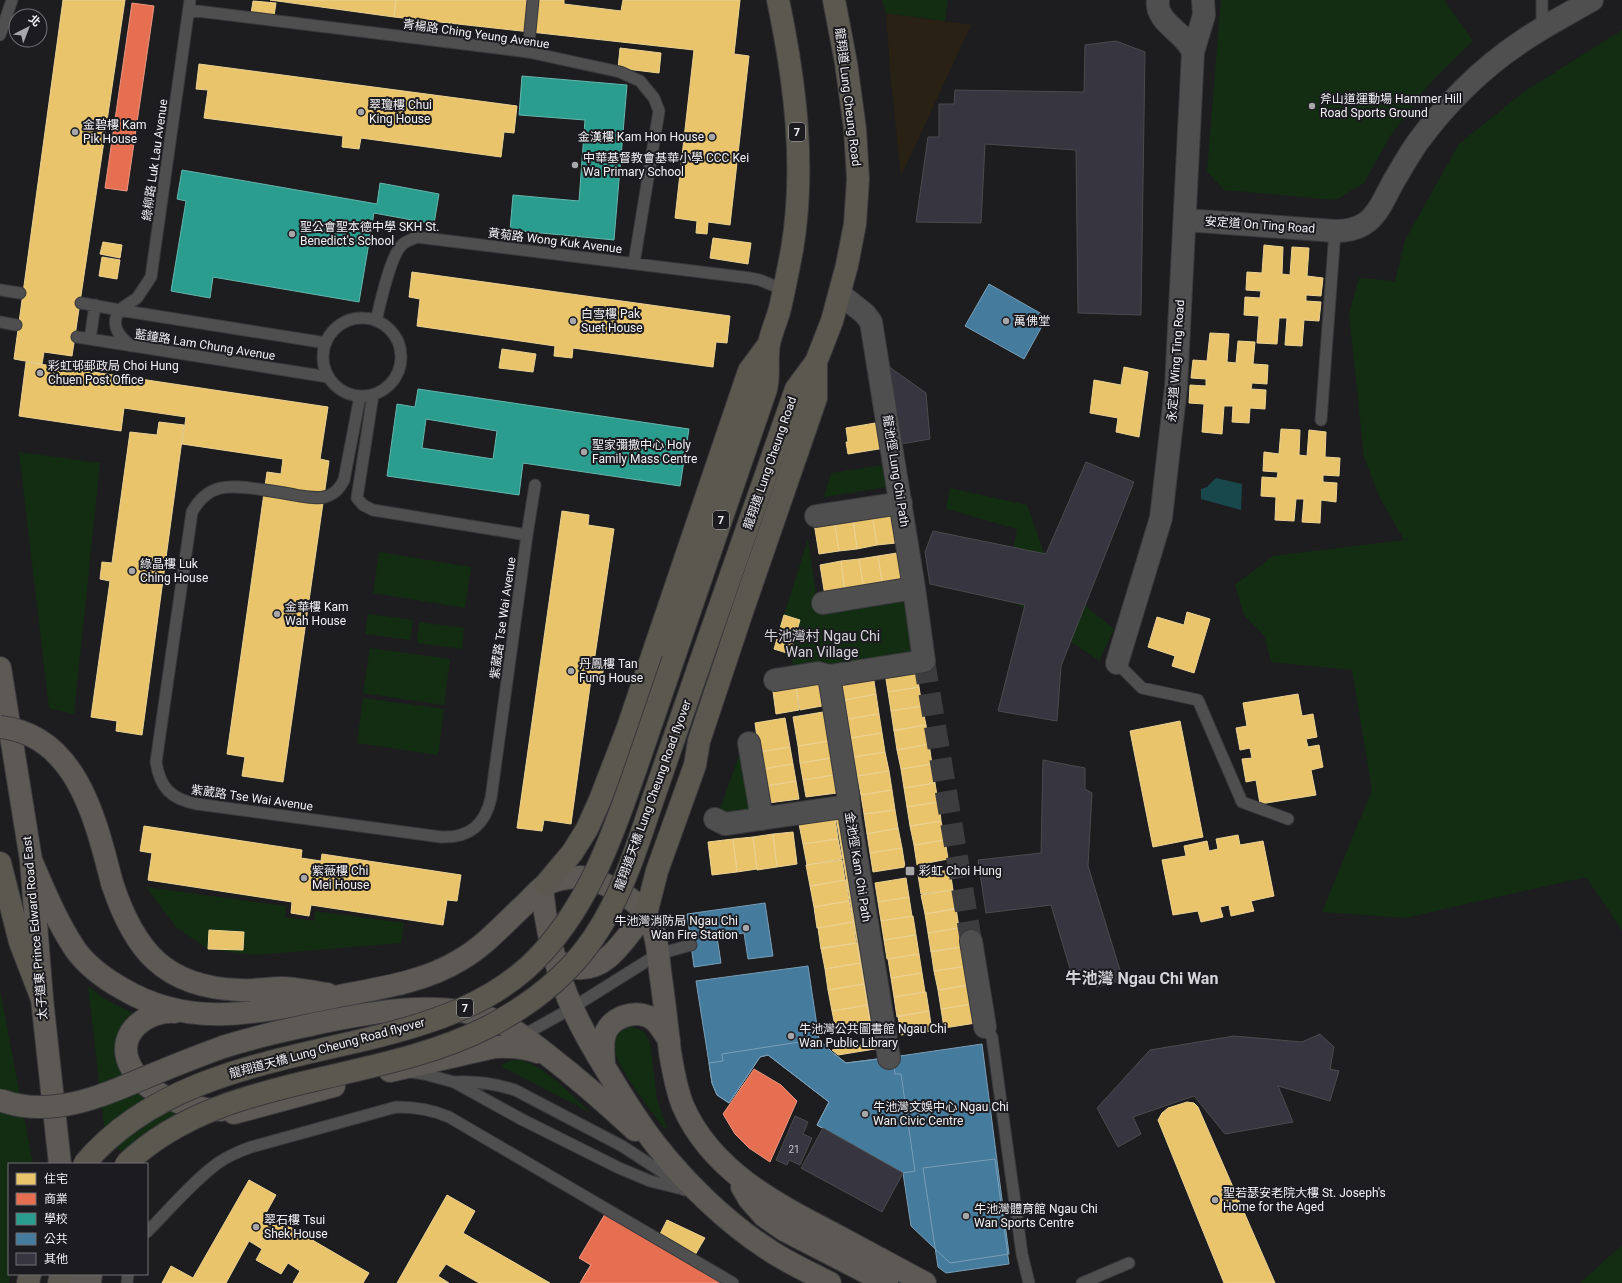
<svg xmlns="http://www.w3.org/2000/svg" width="1622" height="1283" font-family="Roboto,'Noto Sans TC',sans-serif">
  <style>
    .medical { fill: #292114 }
    .green { fill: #122d12 }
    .water { fill: #18484c }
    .homes { fill: #e9c46a; stroke: #ebd293 }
    .shops { fill: #e76f51; stroke: #ea9682 }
    .schools { fill: #2a9d8f; stroke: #66b6ad; fill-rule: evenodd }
    .public { fill: #457b9d; stroke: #799eb7 }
    .building { fill: #373540; stroke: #4b4b4d }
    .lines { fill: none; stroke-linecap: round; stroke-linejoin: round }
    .street-tunnel { stroke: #3d3d3f; stroke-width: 22; stroke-dasharray: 22 11; stroke-linecap: butt }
    .lane-casing { stroke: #39393c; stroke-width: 13 }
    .street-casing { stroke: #39393c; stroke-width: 24 }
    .primary-casing { stroke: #39393c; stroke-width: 24 }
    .highway-casing { stroke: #39393c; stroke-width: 24 }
    .lane { stroke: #4f4f50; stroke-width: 11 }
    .street { stroke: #4f4f50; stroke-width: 22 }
    .primary { stroke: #5d5a55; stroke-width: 22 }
    .highway { stroke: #5b584f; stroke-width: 22 }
    .primary-bridge-casing { stroke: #39393c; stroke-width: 24; stroke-linecap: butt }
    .highway-bridge-casing { stroke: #39393c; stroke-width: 24; stroke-linecap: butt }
    .primary-bridge { stroke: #5d5a55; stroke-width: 22 }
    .highway-bridge { stroke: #5b584f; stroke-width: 22 }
    .poi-dot { fill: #a7a7a9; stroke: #1c1c20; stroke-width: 1.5 }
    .labels { text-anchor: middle; stroke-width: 4; stroke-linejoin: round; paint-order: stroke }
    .number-label { font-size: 10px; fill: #c2c2c7 }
    .shield { fill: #1c1c20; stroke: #b1b1b4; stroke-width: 1 }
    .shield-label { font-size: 11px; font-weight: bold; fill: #f1f1f4 }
    .street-label { font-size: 12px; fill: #f1f1f4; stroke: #1c1c20 }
    .poi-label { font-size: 12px; fill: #f1f1f4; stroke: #1c1c20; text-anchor: start }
    .quarter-label { font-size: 14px; fill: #d4d4d9; stroke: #1c1c20 }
    .district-label { font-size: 16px; font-weight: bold; fill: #d4d4d9; stroke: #1c1c20 }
  </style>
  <rect width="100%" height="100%" fill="#1d1d1f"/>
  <path class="medical" d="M886 13 971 25 901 176 891 81Z"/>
  <path class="green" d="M882 0H948L945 21 886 13Z
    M1221 0H1444L1473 41 1436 77 1419 96 1389 138 1364 183 1336 200 1224 190 1207 172Z
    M1622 30V930L1586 877 1405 918 1322 912 1372 790 1352 670 1271 662 1264 635 1244 615 1235 585 1273 556 1404 540 1379 496 1364 457 1349 314 1359 278 1395 281 1405 240 1459 144 1525 91Z
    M19 452 100 463 74 714 49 708Z
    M883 465 887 487 824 497 831 473Z
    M950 488 1027 505 1054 581 1114 629 1099 661 1005 596 1017 529 946 509Z
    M808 539 818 610 905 597 914 655 796 673 790 654 800 620 784 615Z
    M379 552 471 567 465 608 373 593Z
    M368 614 413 620 410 640 365 634Z
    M419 622 464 628 462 649 417 643Z
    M370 648 450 659 444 705 363 693Z
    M363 698 444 709 438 755 357 743Z
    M741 750 750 811 725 814 719 812Z
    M146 887 286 906 285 917 314 921 315 911 404 923 401 943 255 955 208 949 176 927Z
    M88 986 103 998 134 1014 117 1044 176 1112 173 1123 125 1156 105 1134Z
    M0 990 33 1164H9V1274H11L9 1283H0Z
    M632 1027 643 1031 650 1042 657 1100 667 1128 665 1129C652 1112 617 1068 614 1048 613 1036 621 1028 632 1027Z
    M511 1060C515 1060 520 1060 524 1061 545 1067 575 1098 591 1113L501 1066Z
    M1622 1245V1283H1580Z"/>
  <path class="water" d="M1216 478 1242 484 1241 510 1201 499V489L1207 487Z"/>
  <path class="homes" d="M63 0H125L72 356 44 352 42 364 14 359Z
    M270 0H396L394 17Z
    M396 0H564V4L621 11 623 0H740L734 54 749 56 730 225 708 222 707 234 696 233 697 221 675 218 694 50 394 17Z
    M253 1 276 3 274 16 251 14Z
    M620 48 661 53 659 73 618 68Z
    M199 64 517 106 514 133 504 132 501 157 361 138 359 149 342 147 343 136 204 118 208 90 196 89Z
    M713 238 751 243 748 264 710 258Z
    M103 242 122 245 120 258 100 254Z
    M1264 245 1283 247 1282 274 1290 275 1292 247 1309 248 1307 276 1323 278 1321 296 1306 295V301L1321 302 1319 321 1304 320 1302 346 1285 345 1287 318H1279L1277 344 1257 343 1259 316 1244 315 1245 297 1260 298 1261 291 1246 290 1247 272 1262 273Z
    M102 257 120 260 117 279 99 276Z
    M412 272 730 316 727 343 716 342 713 367 573 348 572 358 554 356 555 346 417 326 420 299 409 297Z
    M1210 333 1229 334 1227 362 1236 363 1238 341 1255 342 1253 364 1268 365 1267 384 1252 383 1251 389 1266 390 1265 409 1250 408 1249 423 1232 422 1233 406H1224L1222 434 1202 432 1204 404 1189 403 1190 385 1206 386V379L1191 378 1193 360 1207 361Z
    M502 349 536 354 533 372 499 368Z
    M26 362 328 407 320 459 329 461 283 782 242 776 245 757 227 754 267 472 281 474 283 459 182 444 186 417 124 408 121 431 19 416Z
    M1124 367 1148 372 1139 437 1116 432 1118 418 1090 413 1094 380 1121 385Z
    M159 422 184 425 142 735 116 731 117 721 91 717 110 581 100 579 102 562 112 563 130 432 157 435Z
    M881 422 885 448 848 454 846 442H848L846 428Z
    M1281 429 1300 430 1299 455 1307 456 1309 430 1326 432 1325 457 1340 458 1339 476 1323 475V482L1337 483 1336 502 1321 500 1320 523 1302 522 1304 499H1296L1294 521 1275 520 1276 497 1261 496 1262 477 1277 478 1278 472 1263 471 1264 452 1279 454Z
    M562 511 589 515 588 525 614 529 594 662 604 663 602 680 591 679 571 824 544 820 542 831 517 828Z
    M891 511 896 543 877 545 872 515Z
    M872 515 877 545 857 549 853 518Z
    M853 518 857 549 839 551 834 520Z
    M834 520 839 551 819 554 814 523Z
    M897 553 902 584 883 587 878 556Z
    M878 556 883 587 864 590 859 559Z
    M859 559 864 590 845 593 841 561Z
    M841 561 845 593 825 596 820 565Z
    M1187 612 1210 619 1194 673 1172 666 1175 656 1148 647 1157 617 1184 625Z
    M784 615 800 620 790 654 774 649Z
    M916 668 919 687 888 692 885 673Z
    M873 675 876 694 845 700 841 680Z
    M818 677 822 706 800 710 795 680Z
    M795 680 799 710 776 714 772 684Z
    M919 687 922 706 891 711 888 692Z
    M876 694 879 714 848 719 845 700Z
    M1298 694 1302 716 1313 714 1317 737 1306 739 1308 747 1319 745 1323 767 1311 770 1316 795 1260 804 1256 780 1246 782 1242 759 1252 758 1250 748 1240 750 1236 728 1247 726 1243 703Z
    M922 706 926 725 894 731 891 711Z
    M823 712 828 741 798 746 793 717Z
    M879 714 882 733 851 738 847 719Z
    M785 718 790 747 759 752 755 723Z
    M1180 721 1203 837 1153 847 1130 731Z
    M926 725 929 744 897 750 894 730Z
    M882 733 885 752 854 757 851 738Z
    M828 741 831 758 800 763 798 746Z
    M929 744 932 764 901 769 897 750Z
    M790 747 793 764 762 769 759 752Z
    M885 752 889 771 857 776 854 757Z
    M831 758 834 775 803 780 800 763Z
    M793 764 796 781 765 786 762 769Z
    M932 764 935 783 904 788 901 769Z
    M889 771 892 790 861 795 857 776Z
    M834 775 837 793 806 797 803 780Z
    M796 781 799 799 768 803 765 786Z
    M935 783 938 802 907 807 904 788Z
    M892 790 895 810 864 814 861 795Z
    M939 802 941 821 910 826 907 807Z
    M895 810 898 828 867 834 864 814Z
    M841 816 881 1048 838 1055 832 1050 874 1043 836 817Z
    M835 818 838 839 803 844 799 824Z
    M941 821 945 840 914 845 910 826Z
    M144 826 302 850 301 858 321 861 322 854 461 875 457 901 447 900 443 925 311 905 309 916 291 913 292 902 148 880 152 853 140 851Z
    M898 828 902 848 870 853 867 834Z
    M793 832 797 864 777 867 773 834Z
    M773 834 777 867 757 870 753 837Z
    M1238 835 1240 845 1263 841 1274 896 1251 901 1254 911 1231 916 1229 905 1220 907 1223 917 1201 922 1198 911 1173 915 1162 860 1186 856 1184 846 1207 841 1209 851 1218 849 1216 839Z
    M753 837 757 869 737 872 733 839Z
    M733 839 737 872 712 875 708 842Z
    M838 839 842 859 807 865 803 844Z
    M945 840 948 859 917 865 914 845Z
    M902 848 905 867 873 872 870 853Z
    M842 860 845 880 810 886 806 865Z
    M950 870 953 890 921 894 918 875Z
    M906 878 909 897 878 902 875 883Z
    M846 880 849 901 814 907 810 886Z
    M953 890 956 909 925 914 921 895Z
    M909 897 912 916 881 921 878 902Z
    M849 901 853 922 817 928 814 907Z
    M956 908 959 928 928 933 925 914Z
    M913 916 916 935 884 940 881 921Z
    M853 922 856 943 821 949 818 928Z
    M959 928 962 947 931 952 928 933Z
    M209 930 244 932 243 950 208 949Z
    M916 935 919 954 887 959 884 940Z
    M857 943 860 963 825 969 821 948Z
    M963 947 966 966 934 971 931 951Z
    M919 954 922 973 891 978 888 959Z
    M860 963 864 984 828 990 825 969Z
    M966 966 969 985 938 990 934 971Z
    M922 973 925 992 894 997 891 978Z
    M864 984 867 1005 832 1011 828 990Z
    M969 985 972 1004 941 1009 938 990Z
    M926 992 929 1011 897 1017 894 997Z
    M972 1004 976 1023 944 1028 941 1009Z
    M867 1005 871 1026 836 1031 832 1011Z
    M929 1011 932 1031 901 1035 898 1016Z
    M744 1084 791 1113 783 1125 773 1119 763 1134 754 1128 763 1113 757 1109 747 1124 738 1117 747 1103 736 1096Z
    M1187 1102 1194 1103 1198 1107 1275 1283H1224L1158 1120 1162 1113 1168 1108Z
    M249 1180 276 1195 266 1213 369 1273 363 1283H293L300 1271 288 1263 281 1274 256 1260 262 1249 249 1241 226 1283H162L171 1266 193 1278Z
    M447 1195 475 1211 463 1233 550 1283H479L446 1264 438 1276 449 1283H397Z
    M667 1220 705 1238 695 1255 660 1234Z
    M608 1223 616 1228 709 1283H592L583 1278 591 1265 585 1261Z"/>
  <path class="shops" d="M132 3 154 6 127 191 105 188Z
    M754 1069 781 1085 797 1101 770 1162 749 1148 735 1134 723 1114Z
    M605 1214 619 1222 721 1283H580L591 1265 579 1258Z"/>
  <path class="schools" d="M522 76 627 85 614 240 510 230 513 195 579 201 585 120 519 115Z
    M182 170 377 204 380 183 439 194 434 224 374 213 359 302 213 277 210 298 171 291 186 201 177 199Z
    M418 389 689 429 680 486 523 463 519 495 387 476 397 404 415 407ZM426 419 497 431 493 459 422 448Z"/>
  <path class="public" d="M989 284 1047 317 1024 359 965 326Z
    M765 903 773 956 748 959 744 933 717 937 721 963 694 967 687 914Z
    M808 966 819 1039 833 1053 846 1063 893 1057 982 1044 1009 1254 950 1263 911 1226 903 1173 817 1125 829 1102 768 1055 760 1057 729 1103 717 1095 712 1083 709 1063 696 981Z
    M819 1039 833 1053 846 1063 893 1057 895 1074H901L915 1171 903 1173 817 1125 829 1102 768 1055 760 1057 729 1103 717 1095 712 1083 709 1063 723 1061 722 1054Z
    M995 1159 1009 1264 946 1273 938 1267 923 1168Z"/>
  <path class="building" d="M1116 41 1145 52 1141 315 1078 313 1076 150 985 144 981 223 916 222 928 137H939V104H954L955 90 1084 92 1085 45Z
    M888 366 926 393 930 439 901 444Z
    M1086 462 1134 482 1061 666 1057 721 998 711 1025 605 930 584 925 552 933 531 1046 554Z
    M1043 760 1085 768V789L1092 793 1088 866 1123 980 1097 987 1071 972 1051 905 986 913 978 860 1041 853Z
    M1320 1034 1334 1047 1330 1069 1339 1071 1330 1101 1278 1086 1293 1122 1225 1134 1194 1096 1133 1117 1141 1134 1118 1147 1097 1108 1150 1050 1234 1036 1302 1042Z
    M795 1116 808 1122 803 1134 812 1138 800 1165 789 1160 787 1165 776 1160Z
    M823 1128 903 1173 882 1212 801 1168Z"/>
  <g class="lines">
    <path class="street-tunnel" d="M924 661 971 941"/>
    <g class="lane-casing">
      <path id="lane" d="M189 10 528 52 620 72 640 81 654 98 659 111 634 263
        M1542 29V0
        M0 35 12 0
        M528 52 533 0
        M0 290 20 293
        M81 303 119 310 326 343
        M119 310 137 298 151 277 190 0
        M119 310C110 326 119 336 131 346
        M323 357a39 39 0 1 1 78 0a39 39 0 1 1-78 0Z
        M376 321C380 304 391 253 403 244 406 241 413 239 417 237L750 278 760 280 784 290
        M0 322 16 325
        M77 337 328 377
        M90 339 95 305
        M373 395 357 498 363 505 373 510 527 535
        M360 396 344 480C341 486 337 492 330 495 321 500 310 497 300 496 286 493 272 491 258 489 229 485 208 483 192 512L156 762C160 788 171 799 197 804L441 837C469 838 485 825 491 798L527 535 535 485
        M1321 420 1335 231
        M1117 663 1142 688 1198 700 1242 802 1288 819
        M985 1027 992 1037 1022 1254 1029 1283
        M520 1037 572 1008 658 954 691 945
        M411 1072 424 1074 454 1082 521 1119 619 1168 650 1181 678 1188
        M454 1082C476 1081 493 1083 515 1090L622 1146 662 1172 684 1190
        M147 1232C169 1210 192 1182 218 1163 228 1156 240 1151 251 1147L396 1107C415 1107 431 1109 449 1117L733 1283
        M127 1283 128 1274
        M1082 1283 1129 1263"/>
    </g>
    <g class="street-casing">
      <path id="street" d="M1158 0C1155 17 1174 28 1184 39 1188 43 1191 48 1193 52
        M1186 220 1335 231C1345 231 1355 230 1364 224 1379 215 1386 194 1395 179 1402 167 1409 155 1417 143 1445 105 1482 68 1521 42 1544 26 1568 14 1592 0
        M816 516 901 503
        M823 603 914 588
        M1117 663 1161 518 1176 387 1193 52 1204 15 1203 0
        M829 676 848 794 850 818 889 1058
        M775 680 818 673 829 676 924 661 914 588 871 322 865 314 840 294
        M749 743 762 819
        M715 819 725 824 849 806
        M971 941 985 1027"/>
    </g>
    <g class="primary-casing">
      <path id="primary" d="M0 668 31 860 42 999 60 1164
        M31 860C44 890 57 922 75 949 87 966 105 979 123 989 191 1029 256 1013 329 998 372 989 421 984 460 960 483 947 502 926 521 908 529 901 536 892 544 886 552 880 569 877 580 877 599 878 639 900 648 917 657 933 658 953 660 971 664 998 667 1025 670 1052 673 1070 676 1089 683 1106 711 1170 774 1203 832 1233 863 1250 894 1266 925 1283
        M112 883C134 950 164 987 239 990 253 991 267 988 281 988 297 988 312 992 327 994
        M542 888C545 920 552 954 563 985 574 1016 590 1044 607 1071 622 1096 638 1122 656 1145 685 1182 726 1222 766 1248 786 1262 809 1272 830 1283
        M556 961C563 963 570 967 577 968 610 971 626 934 646 914
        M175 1012C148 1010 116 1032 129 1063 142 1094 190 1110 221 1110
        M223 1047C253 1037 283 1031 314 1024 371 1012 441 998 497 1021 515 1029 529 1041 545 1053 576 1077 606 1103 635 1130
        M604 1066C604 1057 602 1047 604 1038 608 1017 637 1007 654 1020 660 1025 664 1033 669 1040
        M390 1071 494 1047C509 1046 523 1047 538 1052
        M234 1113 334 1086
        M742 1187 749 1199 764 1216 784 1230 887 1283
        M73 1274 75 1283
        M90 1283 91 1274"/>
    </g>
    <g class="highway-casing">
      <path id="highway" d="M673 660 766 389C770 374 766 359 769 344 771 333 776 322 779 312 784 292 788 270 792 250 806 167 795 81 778 0
        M698 669 796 389 816 362 832 321 847 265 855 224 858 179 855 129 846 63 834 0
        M0 863 20 942 42 999
        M545 885 572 853 587 829 600 800 627 730 749 371 769 344
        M646 914 657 871 695 765 699 741 743 609 816 398V362
        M28 1283 30 1274
        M59 1283 61 1274"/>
    </g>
    <use href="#lane" class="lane"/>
    <use href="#street" class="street"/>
    <use href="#primary" class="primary"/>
    <use href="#highway" class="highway"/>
    <g class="primary-bridge-casing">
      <path id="primary-bridge" d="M0 727C77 735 96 821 112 883
        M0 1100C52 1119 102 1096 149 1076 173 1066 198 1056 223 1047"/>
    </g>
    <g class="highway-bridge-casing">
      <path id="highway-bridge" d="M84 1164C155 1080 266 1063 367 1039 430 1024 497 1003 542 953 589 902 612 837 635 771 648 734 660 697 673 660
        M126 1164C180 1112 253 1094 323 1078 379 1065 437 1053 488 1027 530 1005 568 976 594 937 621 897 636 850 651 805 667 760 682 714 698 669"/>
    </g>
    <use href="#primary-bridge" class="primary-bridge"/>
    <use href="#highway-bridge" class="highway-bridge"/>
  </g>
  <g class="poi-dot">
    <circle cx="1312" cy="106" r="4"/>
    <circle cx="361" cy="112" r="4"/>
    <circle cx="75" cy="132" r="4"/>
    <circle cx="712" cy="137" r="4"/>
    <circle cx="575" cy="165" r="4"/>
    <circle cx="292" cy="234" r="4"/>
    <circle cx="573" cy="321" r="4"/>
    <circle cx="1006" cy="321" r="4"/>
    <circle cx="40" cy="373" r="4"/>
    <circle cx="584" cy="452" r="4"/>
    <circle cx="132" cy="571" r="4"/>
    <circle cx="277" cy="614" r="4"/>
    <circle cx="571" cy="671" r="4"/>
    <rect x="905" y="866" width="10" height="10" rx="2"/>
    <circle cx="304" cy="878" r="4"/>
    <circle cx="746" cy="928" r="4"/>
    <circle cx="791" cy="1036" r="4"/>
    <circle cx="865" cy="1114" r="4"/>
    <circle cx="1215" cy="1200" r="4"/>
    <circle cx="966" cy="1216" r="4"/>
    <circle cx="256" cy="1227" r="4"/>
  </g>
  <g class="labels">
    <g class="number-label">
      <text x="794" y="1153">21</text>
    </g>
    <g class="shield">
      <rect x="789" y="123" width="16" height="18" rx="3"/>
      <rect x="713" y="511" width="16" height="18" rx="3"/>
      <rect x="457" y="999" width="16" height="18" rx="3"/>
    </g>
    <g class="shield-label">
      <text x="797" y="136">7</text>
      <text x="721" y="524">7</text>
      <text x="465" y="1012">7</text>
    </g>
    <g class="street-label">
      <text transform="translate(476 34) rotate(8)" y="4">青楊路 Ching Yeung Avenue</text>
      <text transform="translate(848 97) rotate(83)" y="4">龍翔道 Lung Cheung Road</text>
      <text transform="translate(155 160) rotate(-82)" y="4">綠柳路 Luk Lau Avenue</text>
      <text transform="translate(1260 225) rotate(4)" y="4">安定道 On Ting Road</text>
      <text transform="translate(555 241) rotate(7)" y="4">黃菊路 Wong Kuk Avenue</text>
      <text transform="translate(205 345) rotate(9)" y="4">藍鐘路 Lam Chung Avenue</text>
      <text transform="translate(1176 361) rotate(-86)" y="4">永定道 Wing Ting Road</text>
      <text transform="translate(770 463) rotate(-71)" y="4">龍翔道 Lung Cheung Road</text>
      <text transform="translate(896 471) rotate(81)" y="4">龍池徑 Lung Chi Path</text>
      <text transform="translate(503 618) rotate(-82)" y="4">紫葳路 Tse Wai Avenue</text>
      <text transform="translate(653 795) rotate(-70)" y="4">龍翔道天橋 Lung Cheung Road flyover</text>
      <text transform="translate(252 798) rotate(8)" y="4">紫葳路 Tse Wai Avenue</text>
      <text transform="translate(858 867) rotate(81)" y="4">金池徑 Kam Chi Path</text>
      <text transform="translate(35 928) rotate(-95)" y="4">太子道東 Prince Edward Road East</text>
      <text transform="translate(327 1048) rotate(-15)" y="4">龍翔道天橋 Lung Cheung Road flyover</text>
    </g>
    <g class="poi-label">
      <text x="1320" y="103">斧山道運動場 Hammer Hill<tspan x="1320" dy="14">Road Sports Ground</tspan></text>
      <text x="369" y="109">翠瓊樓 Chui<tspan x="369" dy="14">King House</tspan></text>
      <text x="83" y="129">金碧樓 Kam<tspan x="83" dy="14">Pik House</tspan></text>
      <text x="704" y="141" text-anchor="end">金漢樓 Kam Hon House</text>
      <text x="583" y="162">中華基督教會基華小學 CCC Kei<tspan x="583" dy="14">Wa Primary School</tspan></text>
      <text x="300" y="231">聖公會聖本德中學 SKH St.<tspan x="300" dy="14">Benedict's School</tspan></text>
      <text x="581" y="318">白雪樓 Pak<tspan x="581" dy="14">Suet House</tspan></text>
      <text x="1014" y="325">萬佛堂</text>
      <text x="48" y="370">彩虹邨郵政局 Choi Hung<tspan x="48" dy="14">Chuen Post Office</tspan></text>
      <text x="592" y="449">聖家彌撒中心 Holy<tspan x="592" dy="14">Family Mass Centre</tspan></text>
      <text x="140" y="568">綠晶樓 Luk<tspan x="140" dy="14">Ching House</tspan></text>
      <text x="285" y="611">金華樓 Kam<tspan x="285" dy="14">Wah House</tspan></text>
      <text x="579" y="668">丹鳳樓 Tan<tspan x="579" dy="14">Fung House</tspan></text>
      <text x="312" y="875">紫薇樓 Chi<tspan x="312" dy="14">Mei House</tspan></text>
      <text x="919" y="875">彩虹 Choi Hung</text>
      <text x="738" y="925" text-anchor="end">牛池灣消防局 Ngau Chi<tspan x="738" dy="14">Wan Fire Station</tspan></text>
      <text x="799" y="1033">牛池灣公共圖書館 Ngau Chi<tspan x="799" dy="14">Wan Public Library</tspan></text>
      <text x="873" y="1111">牛池灣文娛中心 Ngau Chi<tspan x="873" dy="14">Wan Civic Centre</tspan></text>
      <text x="1223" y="1197">聖若瑟安老院大樓 St. Joseph's<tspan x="1223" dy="14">Home for the Aged</tspan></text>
      <text x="974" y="1213">牛池灣體育館 Ngau Chi<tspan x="974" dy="14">Wan Sports Centre</tspan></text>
      <text x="264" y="1224">翠石樓 Tsui<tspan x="264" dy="14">Shek House</tspan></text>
    </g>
    <g class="quarter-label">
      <text x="822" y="641">牛池灣村 Ngau Chi<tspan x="822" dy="16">Wan Village</tspan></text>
    </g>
    <g class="district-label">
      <text x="1142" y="984">牛池灣 Ngau Chi Wan</text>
    </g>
  </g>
  <rect x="8" y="1163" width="140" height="112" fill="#1c1c20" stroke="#717175"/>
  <rect x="16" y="1173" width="20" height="12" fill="#e9c46a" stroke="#717175"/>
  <text x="44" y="1183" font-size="12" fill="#f1f1f4">住宅</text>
  <rect x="16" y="1193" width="20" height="12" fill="#e76f51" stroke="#717175"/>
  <text x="44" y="1203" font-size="12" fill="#f1f1f4">商業</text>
  <rect x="16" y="1213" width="20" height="12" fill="#2a9d8f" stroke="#717175"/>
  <text x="44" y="1223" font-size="12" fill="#f1f1f4">學校</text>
  <rect x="16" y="1233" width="20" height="12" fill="#457b9d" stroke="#717175"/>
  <text x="44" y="1243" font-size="12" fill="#f1f1f4">公共</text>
  <rect x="16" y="1253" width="20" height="12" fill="#373540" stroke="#717175"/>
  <text x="44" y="1263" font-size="12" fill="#f1f1f4">其他</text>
  <g transform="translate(28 28) rotate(42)"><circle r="19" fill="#1c1c20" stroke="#717175"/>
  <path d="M0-3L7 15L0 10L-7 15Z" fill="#a7a7a9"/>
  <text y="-6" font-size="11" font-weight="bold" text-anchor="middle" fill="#f1f1f4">北</text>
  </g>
</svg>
